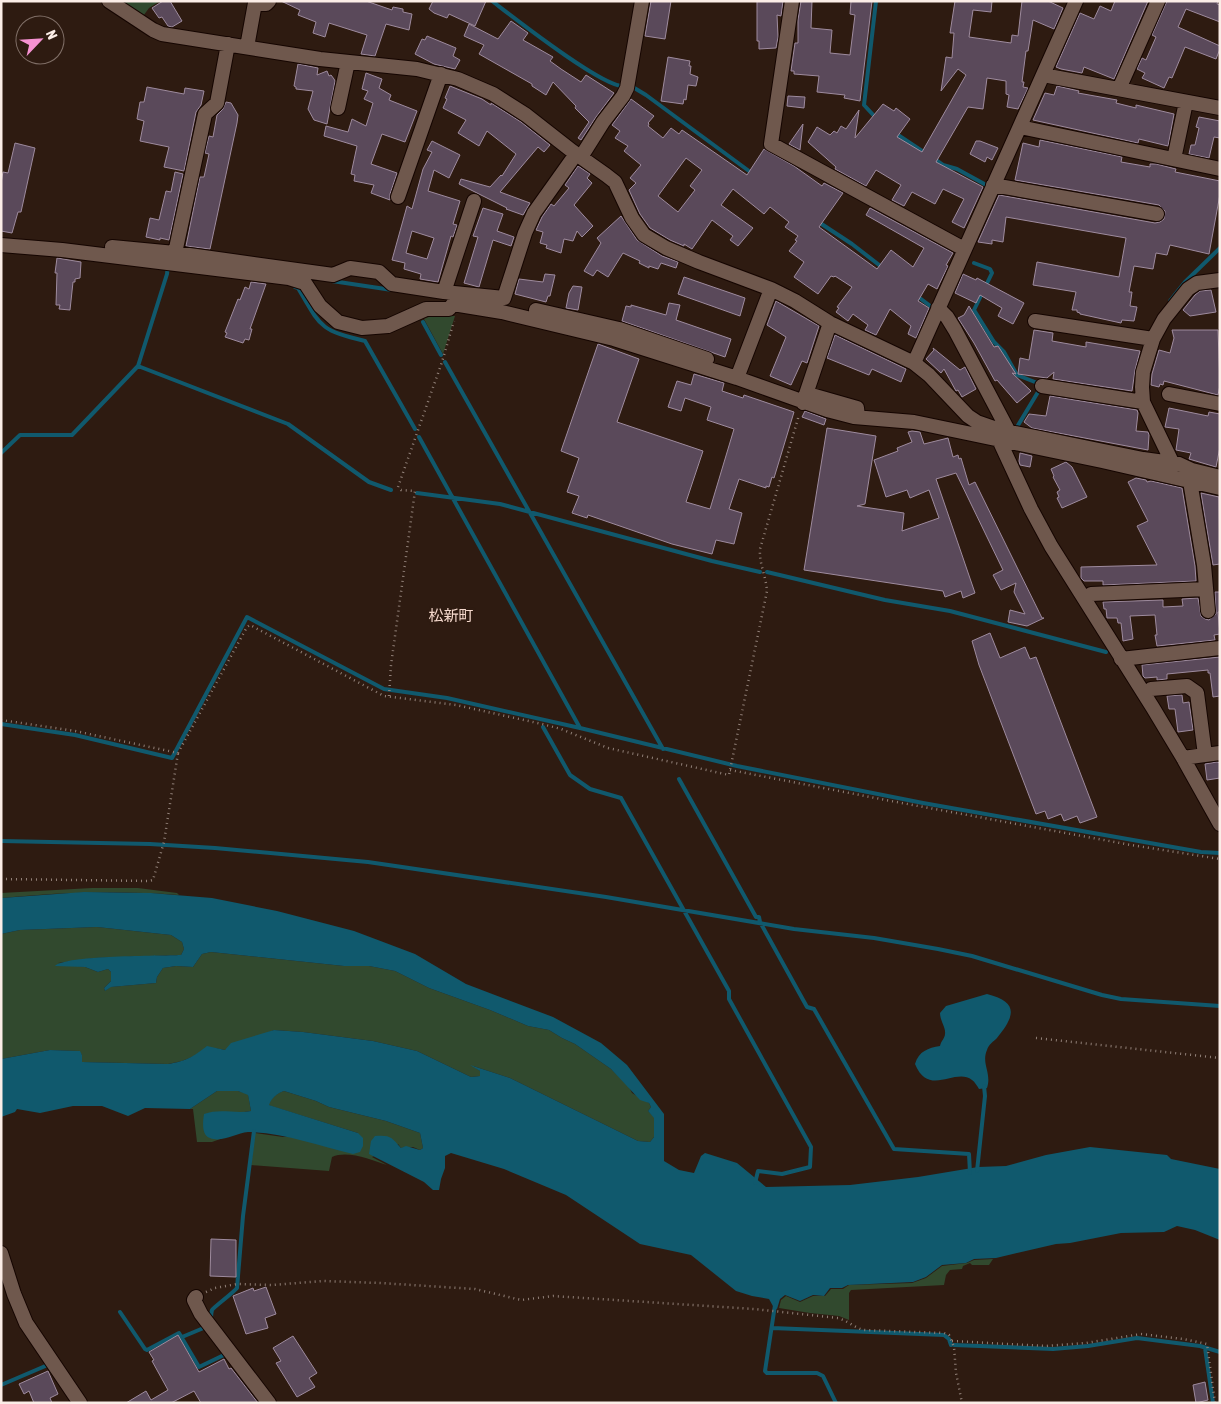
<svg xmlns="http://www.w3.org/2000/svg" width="1221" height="1404" font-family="'Asap Condensed','Noto Sans JP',sans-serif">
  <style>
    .green { fill: #31492e }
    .water { fill: #10596d }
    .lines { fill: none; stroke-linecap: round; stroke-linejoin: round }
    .stream { stroke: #10596d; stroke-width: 4 }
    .building { fill: #5a495a; stroke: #9e8b9e; fill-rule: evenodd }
    .minor-casing { stroke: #150501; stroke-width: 16 }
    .path { stroke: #918078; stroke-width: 2.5; stroke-dasharray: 1 4; stroke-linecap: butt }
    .minor { stroke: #6f584d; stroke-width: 14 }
    .labels { text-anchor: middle; stroke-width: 5; stroke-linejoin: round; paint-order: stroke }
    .quarter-label { font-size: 15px; fill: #f5d9cd; stroke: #2e1b11 }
  </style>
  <rect width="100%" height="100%" fill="#2e1b11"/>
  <path class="green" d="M125 1H160L149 8 141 19 125 5Z
    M431 316H455L443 354 424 319Z
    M92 888H138L177 893 179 895C119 890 60 892 1 898V893Z
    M97 927 171 935 182 942 184 949 181 955 95 958 58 963 85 967 98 972 108 969 111 972V981L104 988 105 991 110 987 156 983 157 977 163 968 176 966 193 967 202 954 211 952 344 966H369L395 971 429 988 490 1010 528 1026 549 1030 562 1038 575 1044 611 1069 628 1085 632 1093 649 1103 651 1107 648 1111 654 1117V1137L650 1142 638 1141 510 1078 473 1066 480 1071V1076L471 1077 417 1051 373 1041 303 1032 274 1030 225 1050 214 1048 182 1061 168 1064 81 1062 82 1055 79 1051 50 1050 1 1059V934L20 930Z
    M217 1091H238L248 1094 251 1111 244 1112 210 1138H223L212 1142H197L193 1109H190Z
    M284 1091 316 1101 329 1107 386 1121 420 1133 423 1148 420 1150 413 1147 401 1148 398 1144 372 1157 387 1165C371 1160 348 1150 332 1157L329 1171 251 1165 255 1133 283 1137 358 1133 268 1105C271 1099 276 1093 284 1091Z
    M993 1259 989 1265H972L970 1263 963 1266 962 1269 950 1270 946 1275 944 1285 851 1290 849 1293V1320L839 1316 810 1313 779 1308 781 1300 786 1296 800 1302 813 1296H825L831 1289H843L849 1285 912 1283 926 1278 942 1266 967 1263 974 1260Z"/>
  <path class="water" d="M84 892 151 893 212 898 277 911 354 931 415 954 466 984 553 1017 601 1043 627 1065 664 1114V1161L679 1170 694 1173 701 1156 705 1153 737 1163 766 1187 850 1185 918 1177 978 1167 1006 1166 1046 1155 1090 1147 1167 1155 1171 1159 1220 1169V1240L1195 1230 1177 1226 1164 1232 1121 1233 1070 1243 1056 1244 996 1258 974 1259 966 1263 942 1265 926 1277 913 1282 848 1285 842 1288H830L824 1296 813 1295 800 1301 785 1295 780 1299 777 1309 774 1308 769 1299 752 1296 736 1291 691 1255 640 1244 566 1195 504 1169 451 1153 445 1156V1168L441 1179 439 1190H433L424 1182 369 1154 371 1141 375 1136C391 1135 391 1137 401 1148L406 1146 420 1150 423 1148 420 1133 386 1121 329 1107 316 1101 284 1091C277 1093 271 1099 269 1105L358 1133 363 1138V1146L360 1152 353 1154C320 1146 281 1132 248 1132 236 1133 222 1143 210 1138 201 1135 203 1121 204 1114 220 1108 235 1114 251 1111L248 1095 238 1091H217L190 1109 145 1108 128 1116 102 1106H73L40 1113 17 1109 15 1112 1 1117V1059L50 1050 80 1051 82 1055V1062L168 1064C186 1061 193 1057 207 1046L225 1050 231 1043 274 1030 303 1032 373 1041 417 1051 471 1077 480 1076V1071L470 1065 510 1078 638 1141 650 1142 654 1137V1118L648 1111 651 1107 649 1103 640 1100 611 1069 575 1044 562 1038 549 1030 528 1026 490 1010 429 988 395 971 369 966H344L211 952 202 954 193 967 176 966 163 968 157 977 156 983 111 987 105 991 104 988 111 981V972L108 969 98 972 85 967 55 966C65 955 160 956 181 955L184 949 182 942 171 935 97 927 20 930 1 934V898Z
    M987 994C1019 1002 1015 1016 997 1038 994 1041 988 1045 987 1050 981 1064 992 1073 987 1088L979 1089C977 1086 975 1082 972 1080 955 1067 929 1098 915 1064 919 1051 928 1048 940 1046 941 1041 945 1038 945 1034 946 1027 940 1021 940 1013L946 1006Z"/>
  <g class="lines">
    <path class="stream" d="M492 1C513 17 603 88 624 86
      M876 1 864 105 876 118
      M631 86 646 95 753 174
      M895 133 925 153
      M933 158 943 165 957 169 988 186
      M817 221 852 244 883 268
      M974 263 990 269 992 273 974 310 994 342 1004 352 1017 375 1040 384 1038 392 1017 427
      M332 281 392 290
      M295 287 298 288C321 327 319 330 365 341L415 429
      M917 296 933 308
      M1170 301 1185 282 1220 248
      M423 322 441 355
      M445 362 663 749
      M138 366 288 424 369 482 391 490
      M419 437 580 728
      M1 453 20 435H72L138 366 167 274 168 265
      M417 493 500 504 712 561 760 572
      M767 572 885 600 950 611 1106 652
      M1 724 75 735 172 758 247 617 384 689 447 698 580 728 737 766 923 803 1201 852 1220 853
      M543 727 570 775 590 789 621 798 729 991V999L811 1147 810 1167 782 1174 758 1171 755 1183
      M679 779 756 917H759L760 922 807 1007 814 1009 894 1149 969 1154 970 1173
      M1 841 150 844 215 848 368 862 606 897 794 929 874 938 938 949 972 956 1102 995 1121 999 1220 1006
      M977 1171 985 1096 984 1086
      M775 1305 765 1371 767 1373H817L823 1376 836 1403
      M120 1312 145 1349 147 1350 179 1333 199 1367 226 1354 227 1356
      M211 1319C211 1316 211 1313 212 1310 214 1307 233 1293 237 1288L243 1216 254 1131
      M772 1328 944 1335 949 1339 951 1345
      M182 1337 206 1327
      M954 1345 1053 1349 1088 1346 1137 1338 1200 1346 1220 1352
      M1205 1348 1213 1403
      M1 1385 50 1364"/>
  </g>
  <path class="building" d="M163 1H170L182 21 172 27 168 26 162 17 159 18 152 8Z
    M281 1H366L392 10 393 7 403 9V12L412 14 409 30 386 24 375 56 361 54 367 35 329 23 325 37 313 33 316 22 298 15 300 10Z
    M433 1H486L475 26 449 14 447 18 434 13 429 9Z
    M651 1H671L665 39 645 36Z
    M757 1H783L781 16 777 15 778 37 776 48 759 49V41H757Z
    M801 1H812L811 28 832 30 830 53 850 55 855 15 850 14 851 1H872L860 101 844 98 845 95 817 92 819 76 794 74V71H791L795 43H798V20Z
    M955 1H992L991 12 973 10 969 37 1011 43 1012 35 1018 36 1022 1H1048L1063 8 1054 29 1033 20 1028 51H1026L1022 82H1024L1023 87 1028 88 1018 109 1007 107 1009 95 1006 94V81L987 78 983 109 968 107 936 162 983 187 964 228 952 222 964 199 943 189 935 204 912 192 904 206 892 200 901 185 876 170 866 186 835 169 836 167 808 142 817 127 830 135 834 131 837 133 841 126 846 129 859 110 855 138 883 104 894 111 896 108 910 119 897 137 922 152 966 75 958 69 941 91 946 57 952 58 954 33H950Z
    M1115 1H1148L1114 79 1084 67 1082 73 1061 69 1056 67 1080 13 1094 19 1100 6 1111 11Z
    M1167 1H1218L1217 4 1220 5V22L1186 9 1178 27 1220 46V49L1216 59 1185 47 1172 78 1169 77 1164 88 1142 78 1145 73 1137 69 1142 58 1146 60 1156 37 1152 35Z
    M511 21 528 33 523 40 553 57 550 61 561 69 581 82 586 75 614 93 596 117 581 140 578 138 589 122 575 108 576 106 553 82 546 95 532 86V84L479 54 484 45 464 36 469 24 498 39Z
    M427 36 456 48 453 56 460 60 455 69 434 64 415 54 422 39 425 40Z
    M668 57 690 61 689 66H691L690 74 698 77 696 86 688 85 686 100 684 99 683 104 661 101Z
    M298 64 318 68 317 75 327 71 329 76 331 75 334 79 335 81 327 124 314 120 308 109 313 91 296 89V87L294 86Z
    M366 73 382 79 379 88 391 95 389 100 417 111 405 142 382 134 371 164 397 173 390 194V200L371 193 374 185 354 181 355 175 351 174 357 146 324 136 326 126 348 132 352 119 366 126 373 103 364 99 368 91 362 89Z
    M450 86 482 99 491 105V103L521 122 550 145 544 152 538 147 500 192 530 203 523 215 506 209 507 208 459 184 461 179 490 187 501 175 502 176 516 154 487 131 479 146 458 133 466 120 443 108 447 99 445 98Z
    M1057 86 1079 91 1078 93 1117 100 1116 103 1136 108V105L1174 114 1168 146 1139 139 1138 143 1033 120 1045 93 1054 95Z
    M147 87 184 94 185 88 204 91 201 105 196 112 184 171 164 167 169 147 140 141 144 121 137 119 140 102H144Z
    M788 96 805 97 804 108 787 106Z
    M631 99 654 116 648 123 649 124 648 126 663 138 671 128 679 134 682 130 747 175 764 149 794 166 822 186 824 183 843 193 819 227 877 269 891 250 913 267 924 248 866 215 870 208 953 253 946 265 948 266 937 289 928 284 918 301 929 308 916 338 908 334 911 326 890 309 876 335 865 330 868 325 853 314 848 321 836 312 839 308 837 307 852 287 835 276 834 277 831 276 818 294 794 277 804 262 789 251 797 241 795 240 798 236 785 227 789 222 770 207 764 214 733 189 721 205 753 228 738 246 730 240 733 236 712 220 692 249 684 244V246L670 240 650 228 640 214 629 190 636 183 630 178 641 165 624 151 628 146 615 138 620 131 612 125ZM686 158 702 170 690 186 695 190 678 212 658 196Z
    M226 102 231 103 238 115 237 123 210 249 186 246 200 177H204L209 154 205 153 209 136 213 137 217 115 223 109Z
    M1199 117 1220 121V138L1214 137 1209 158 1189 154 1191 145H1195L1199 128 1196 127Z
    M803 124 800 150 789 144Z
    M1040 140 1122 157 1121 162 1150 167V164H1156L1176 169 1175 172 1220 181V194L1209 254 1170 245 1167 255 1156 253 1153 269 1134 266 1129 292H1132L1130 306 1137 307 1134 321 1122 320 1121 323 1080 314V313L1077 312V310H1072L1076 292 1033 285 1037 262 1119 277 1126 238 1006 217 1003 242 992 240V244L978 242 999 195 1155 223 1160 222 1164 219 1165 211 1159 205 1015 180 1023 143 1039 147Z
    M432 141 460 155 449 178 434 170 428 191 460 201 453 224 457 225 453 237 451 236 438 282 420 279 421 274 404 269 405 263 392 260 407 206 412 209 423 169 432 152 427 150ZM412 231 434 238 427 259 406 253Z
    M976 141H980L998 148 992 160 987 157 985 162 970 154Z
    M15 143 35 148 21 212H18L12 233 1 231V183L3 172 8 173Z
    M578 166 590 174 587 178 592 183 574 205 593 226 582 237 577 231 573 241 564 239 561 253 546 248 547 245 540 243 543 232 536 230 542 217 551 204 554 206 569 188 565 185Z
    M175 172 183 174 169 240 160 238V240L146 237 150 218 159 220 166 191 171 192Z
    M483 208 503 214 497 231 514 237 511 246 493 240 479 287 464 283 478 237 473 236Z
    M621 216 637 240 662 256 678 262 676 268 661 263 658 269 649 266V268L639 263 640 261 623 253 608 277 597 270 593 276 584 271 601 243 597 238Z
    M57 258 81 262 80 278 75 279V282H73L70 310 59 309 60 305H56L57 273H55Z
    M545 274 555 275 550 296H548L546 302 515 294 519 279 543 282Z
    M963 274 976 280 977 278 1024 303 1013 324 998 316 1002 308 980 295 976 303 955 293Z
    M684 277 745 298 740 316 678 294Z
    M251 282 266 284 250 329H252L249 340 245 339 243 343 225 337 227 333 225 332 238 299 240 300 245 287 249 289Z
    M573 286 582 287 578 310 566 308 569 293Z
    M1211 290 1216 312 1190 316 1183 310 1195 295 1200 291Z
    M776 301 819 326 807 363 802 361 791 385 770 376 786 337 767 325Z
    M669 303 680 305 676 320 731 339 725 357 622 321 626 306 631 307V305L666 315Z
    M969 306 994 347 998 346 1016 374 1012 373 1031 391 1017 403 997 380 995 381 974 343 958 318 964 315Z
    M1034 330 1053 333 1052 341 1086 347V342L1140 351 1135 370 1132 391 1053 379 1054 372 1047 378 1018 374 1020 358 1029 360Z
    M1172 330H1218L1220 385 1218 395 1164 381 1163 385 1160 384 1159 387 1151 385 1152 374 1159 350 1170 353 1174 338Z
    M835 335 906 369 901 382 872 369 869 375 827 358Z
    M598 344 639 359 617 422 703 451 686 502 710 509 734 429 707 420 711 407 685 398 681 411 668 407 677 381 691 385 694 374 724 383 722 391 743 398 744 395 794 412 774 478 772 477 769 487 766 486V488L739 479 729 509 742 513 734 544 716 540 712 554 672 544 588 515 587 518 572 513 579 496 567 492 579 458 561 451Z
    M933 348 960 370 965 367 976 389 962 397 958 390 956 391 944 369 941 373 926 359 934 350Z
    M1050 396 1137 410 1138 413 1136 431 1148 432 1149 435 1148 450 1032 428 1024 422 1029 414 1046 416Z
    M1169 408 1208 416 1209 412 1220 414V447L1216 467 1189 459 1191 453 1176 450 1179 429 1165 427Z
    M805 411 826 419 824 425 802 417Z
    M827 428 876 436 865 504 857 506 904 513 902 531 939 518 929 490 910 498 907 490 886 497 874 460 898 451 897 448 912 442 908 432 912 431 920 432 924 444 948 438 953 457 958 455 959 459 961 458 969 485 975 482 1042 618H1044L1027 626 1008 622 1010 610 1025 614 1014 592 1016 583 1001 590 993 575 1003 570 956 473 936 479 975 593 963 598 961 591 945 597 943 591 804 570Z
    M1020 453 1032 456 1030 467 1020 465 1019 461Z
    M1066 462 1072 467 1087 497 1062 508 1057 498 1059 497 1057 492 1060 490 1053 477 1054 476 1051 469Z
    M1136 478 1146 480 1147 482 1151 481 1182 488 1195 566 1196 581 1103 585V581H1084L1081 578V567L1157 565 1137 526 1148 521 1128 482Z
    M1201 493 1219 497 1220 564 1213 565Z
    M1215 592H1220V612H1218L1220 634 1214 635 1215 640 1157 646 1155 635H1157L1155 615 1130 616 1133 639 1123 641 1121 623H1118L1117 618H1107L1106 609H1104L1103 602 1163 600V607L1183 606 1182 599 1198 598 1201 616 1205 619 1209 620 1216 614Z
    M990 633 1000 658 1025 647 1030 659 1036 657 1097 817 1080 823 1077 816 1064 821 1061 814 1048 819 1045 811 1036 814 979 665 972 641Z
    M1220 657V696L1213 697 1210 673H1208V670L1167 674V679L1157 680V677L1145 678 1143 676 1142 665Z
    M1182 695 1183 703 1189 702 1193 730 1178 732 1175 709H1169L1167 696Z
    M1217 762 1220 763V778L1207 780 1205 764Z
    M211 1239 236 1240V1277L210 1276Z
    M266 1287 276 1314 265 1318 268 1328 246 1334 233 1296 253 1288 254 1291Z
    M178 1335 199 1372 224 1359 229 1369 231 1368 258 1403H201L194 1391 171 1403H126L146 1391 151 1400 168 1390 152 1361 154 1360 149 1352Z
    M293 1336 317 1373 309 1378 315 1387 297 1397 276 1363 281 1361 273 1348Z
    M48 1371 58 1394 50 1398 52 1403H34L29 1391 24 1394 19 1384Z
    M1205 1382 1208 1400 1196 1403 1193 1385Z"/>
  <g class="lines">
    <g class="minor-casing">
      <path id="minor" d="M109 1 153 30 162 34 320 59 417 69 458 79 493 94 526 115 572 151 606 175 615 182 632 218 644 235 666 248 699 262 771 289 795 301 830 323 914 363 929 375 968 416 977 422 1000 430 1143 459 1179 464 1192 470 1220 477
        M792 1 771 144 964 249
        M247 47 255 3 266 4 269 1
        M1043 75 1220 108
        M1119 89 1158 1
        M338 108 348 62
        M1020 127 1220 169
        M581 157 603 122 623 96 627 88 642 1
        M1174 159 1186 102
        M993 185 1157 214
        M398 197 441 74
        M1 245 62 250 289 278 305 283 320 306 338 322 362 328 388 326 426 309H449L453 304 502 312 614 339 737 378 827 410 854 417 914 422 1102 461 1220 488
        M112 247 175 253 333 275 350 268 379 272 392 284 444 292 504 298 525 233 534 213 576 154
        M175 253 205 114 217 103 228 44
        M444 292 474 201
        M938 308 947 317 955 330 1009 432
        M536 310 619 329 707 359
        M1035 321 1153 339
        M914 363 1076 1
        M737 378 771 289
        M1042 386 1143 402
        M808 394 857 408 858 417
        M1169 394 1220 404
        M803 403 830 323
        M1000 434V442L1031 509 1051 546 1153 708 1183 758 1220 824
        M1172 462 1143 402 1142 387 1143 372 1153 339 1164 319 1188 289 1197 283 1220 280
        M1191 473 1190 481 1204 565 1208 611
        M1091 594 1206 589
        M1121 659 1220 648
        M1151 689 1187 686 1197 693 1205 755
        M1183 758 1220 753
        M1 1253 14 1294 26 1323 80 1403
        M196 1297 194 1300 201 1314 269 1403"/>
    </g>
    <path class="path" d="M389 696 391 665 415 491 401 490 398 487 442 362 454 321
      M1 720 75 731 178 753 247 627 250 625 384 696 456 705 542 724 561 729 608 748 729 775 767 591C766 576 759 564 760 549L799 415
      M730 770 891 801 1131 845 1220 859
      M1 879 149 881 153 880 164 842 178 753
      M1036 1038 1220 1058
      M206 1292 215 1288 237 1284 272 1285 323 1281 380 1283 475 1289 521 1300 553 1296 754 1309 838 1318C848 1321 855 1328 864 1330L944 1333 949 1335 954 1347 956 1373 962 1403
      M952 1341 1046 1346 1086 1343 1141 1334 1183 1339 1207 1344 1215 1403"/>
    <use href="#minor" class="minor"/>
  </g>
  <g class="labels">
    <g class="quarter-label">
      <text x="451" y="621">松新町</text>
    </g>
  </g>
  <rect width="1221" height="1404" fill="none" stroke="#fbede7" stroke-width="5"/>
  <g transform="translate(40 40) rotate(65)"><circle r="24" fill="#2e1b11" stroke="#806f67"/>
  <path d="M0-4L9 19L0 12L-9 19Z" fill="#f591d1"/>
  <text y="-8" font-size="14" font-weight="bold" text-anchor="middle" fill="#fbede7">N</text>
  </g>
</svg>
